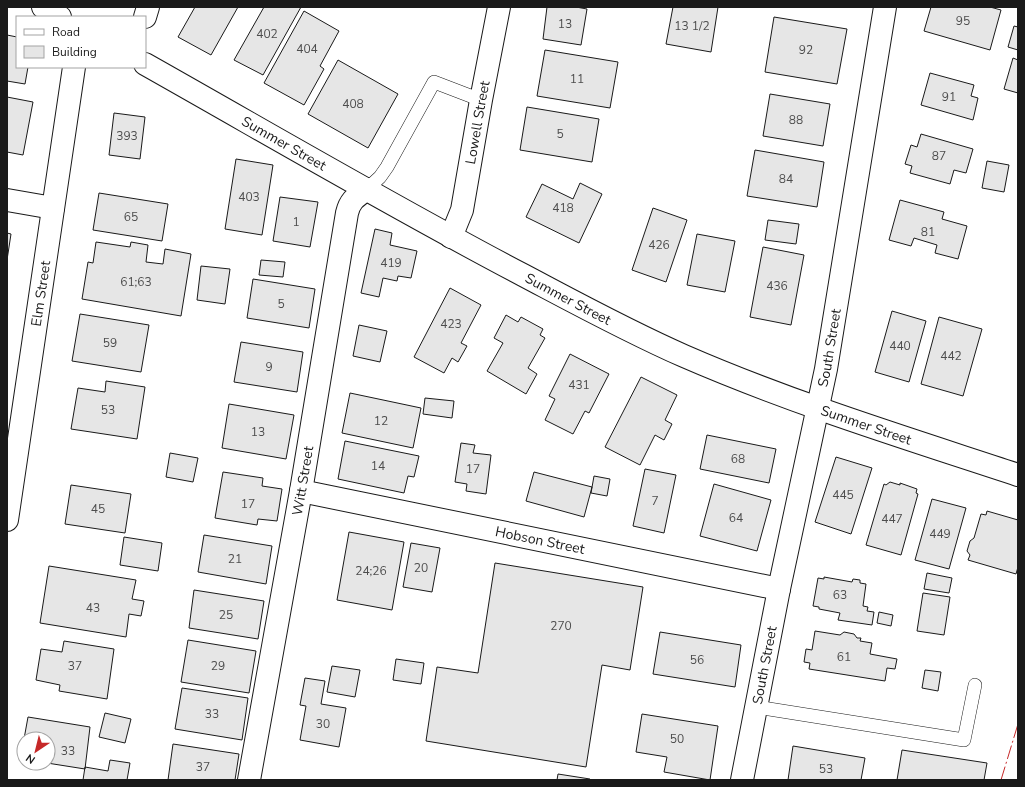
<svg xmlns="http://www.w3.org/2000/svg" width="1025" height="787" font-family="'Nunito Sans',sans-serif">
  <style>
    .building { fill: #e6e6e6; stroke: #1a1a1a }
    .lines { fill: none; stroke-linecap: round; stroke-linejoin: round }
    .service-casing { stroke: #1a1a1a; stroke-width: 14 }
    .minor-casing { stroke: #1a1a1a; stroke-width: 24 }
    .secondary-casing { stroke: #1a1a1a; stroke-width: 24 }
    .service { stroke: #fff; stroke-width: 13 }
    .minor { stroke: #fff; stroke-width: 22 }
    .secondary { stroke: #fff; stroke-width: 22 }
    .power { stroke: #c62828; stroke-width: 1; stroke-dasharray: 14 3 2 3; stroke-linecap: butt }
    .labels { text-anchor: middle; stroke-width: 3; stroke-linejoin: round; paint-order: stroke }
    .number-label { font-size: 12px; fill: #4d4d4d }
    .street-label { font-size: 14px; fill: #1a1a1a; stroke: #fff }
  </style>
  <rect width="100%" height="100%" fill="#fff"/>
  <path class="building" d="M195 7H238L211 55 178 37Z
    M264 7H301L263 75 234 60Z
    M547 7H576L587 9 581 45 543 39Z
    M673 7H718L711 52 666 44Z
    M931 7H990L1001 10 990 50 924 31Z
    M304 11 339 31 320 66 324 69 304 105 264 83Z
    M774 17 847 29 837 84 765 72Z
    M1014 26 1018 27V50L1008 47Z
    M7 35 17 37V67H28L25 84 7 81Z
    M545 50 618 62 610 108 537 96Z
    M1013 58 1018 60V93L1004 89Z
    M338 60 398 94 368 148 308 114Z
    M930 73 974 85 971 96 978 98 973 120 921 105Z
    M770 94 830 104 823 146 763 136Z
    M7 97 33 102 23 155 7 152Z
    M527 107 599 119 592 162 520 150Z
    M114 113 145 117 140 159 109 155Z
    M921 134 973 149 966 173 954 170 950 184 910 173 912 166 905 164 911 145 917 147Z
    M755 150 824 162 817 207 747 196Z
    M236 159 273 165 262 235 225 229Z
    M987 161 1009 165 1004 192 982 188Z
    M580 183 602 194 579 243 526 217 542 184 573 199Z
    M99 193 168 204 162 241 93 230Z
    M280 197 318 202 310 247 273 241Z
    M900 200 944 212 942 219 967 226 958 259 935 253 937 245 914 238 911 246 889 240Z
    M653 208 687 220 666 282 632 270Z
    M768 220 799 224 796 244 765 240Z
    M375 229 392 233 390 245 417 251 411 278 398 276 397 281 383 278 379 297 361 293Z
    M7 233 11 234 7 260Z
    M697 234 735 241 725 292 687 285Z
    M96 242 130 247 131 242 148 245 146 262 163 264 165 249 191 254 181 316 82 299 88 262 93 263Z
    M763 247 804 255 791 325 750 317Z
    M261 260 285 262 283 277 259 275Z
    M201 266 230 269 225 304 197 300Z
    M253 279 315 289 309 328 247 318Z
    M450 288 481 305 461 343 467 346 458 362 452 358 444 373 414 357Z
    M892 311 926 321 909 382 875 372Z
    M80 314 149 325 141 372 72 361Z
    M506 315 518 322 521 317 543 329 540 335 545 338 528 368 537 374 526 394 487 371 503 343 494 338Z
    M939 317 982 329 963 396 921 384Z
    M359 325 387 331 380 362 353 356Z
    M241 342 303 352 297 392 234 382Z
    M570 354 609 374 589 413 585 411 573 434 545 420 555 399 549 396Z
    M641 377 677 395 665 420 672 424 664 440 655 435 640 465 605 447Z
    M106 381 145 387 137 439 71 429 78 388 105 392Z
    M350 393 421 408 413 448 342 433Z
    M425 398 454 401 452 418 423 414Z
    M229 404 294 415 286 459 222 448Z
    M707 435 776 449 769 483 700 469Z
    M345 441 419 456 414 477 408 476 404 493 338 479Z
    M461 443 475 445 473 453 491 455 486 494 466 491 467 484 455 482Z
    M170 453 198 458 193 482 166 477Z
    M836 457 872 468 851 534 815 522Z
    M645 469 676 475 664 533 633 526Z
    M223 472 263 478 262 486 282 489 277 521 258 519 257 525 215 518Z
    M534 472 592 487 584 517 526 501Z
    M594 476 610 479 607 496 591 493Z
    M890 482 900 485V483L917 489 916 493 918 494 901 555 866 545 884 484 886 485Z
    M714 484 771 500 757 551 700 536Z
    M71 485 131 494 125 533 65 524Z
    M932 499 966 508 949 569 915 560Z
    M987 511 1018 520V567L1016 574 968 560 970 555 967 551 970 541 974 538 981 514 986 515Z
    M349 532 404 542 392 610 337 600Z
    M204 535 272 546 266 584 198 572Z
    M124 537 162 543 158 571 120 565Z
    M411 543 440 548 432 592 403 587Z
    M495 563 643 587 630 670 602 665 586 767 426 741 437 667 478 673Z
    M49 566 136 580 132 599 144 601 141 616 129 614 126 637 40 623Z
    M927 573 952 578 949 593 924 589Z
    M824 577 852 582 853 579 860 580V583L866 584 863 606 868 607 867 611 874 612 872 625 838 620 840 613 819 609V607L813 606 818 578 824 579Z
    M194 590 264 601 258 639 189 628Z
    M923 593 950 597 944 635 917 631Z
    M879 612 893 615 891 626 877 623Z
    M815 631 840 635 844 632 854 634 857 638H861L860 641 872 643 870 654 897 659 895 669 887 668 885 681 809 669 810 663 804 662 806 649 812 650Z
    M660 632 741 645 735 687 653 674Z
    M188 640 256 651 249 693 181 682Z
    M64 641 114 649 107 699 59 691 60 685 36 680 41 649 62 652Z
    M396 659 424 663 421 684 393 680Z
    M332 666 360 670 355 697 327 692Z
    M925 670 941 672 938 691 922 688Z
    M305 678 325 681 321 704 346 708 339 747 300 740 306 706 300 705Z
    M182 688 248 698 242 740 175 729Z
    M105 713 131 719 125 743 99 737Z
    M642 714 718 726 710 780 664 772 667 757 636 752Z
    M28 717 90 727 85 769 47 763 48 739H24Z
    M173 744 239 754 235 780H168Z
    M793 746 865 758 861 780H788Z
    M902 750 987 763 984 780H897Z
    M110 760 130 763 127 780H83L85 767 108 771Z
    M558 774 590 779 589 780H557Z"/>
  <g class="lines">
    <g class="service-casing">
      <path id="service" d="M367 189 380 177 387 167 434 82 481 100
        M756 707 964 740 975 685"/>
    </g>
    <g class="minor-casing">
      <g id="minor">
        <path d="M145 17 148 7"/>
        <path d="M7 200 53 208"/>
        <path id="s1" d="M451 237 462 210 481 100 499 7"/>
        <path id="s2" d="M301 491 779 589"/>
        <path id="s3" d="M7 520 74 67"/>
        <path id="s4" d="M249 780 301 491 347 213C350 200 356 197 367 189"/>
        <path id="s5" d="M742 780 779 589 826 369 885 7"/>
      </g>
    </g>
    <g class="secondary-casing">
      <g id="secondary">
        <path d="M43 7 60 17"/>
        <path id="s6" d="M145 64C271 135 395 208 523 275 576 303 629 332 684 356 792 403 906 438 1018 475"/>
      </g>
    </g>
    <use href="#service" class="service"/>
    <use href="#minor" class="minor"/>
    <use href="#secondary" class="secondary"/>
    <path class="power" d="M1001 780 1018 724"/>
  </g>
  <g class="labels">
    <g class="number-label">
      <text x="963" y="25">95</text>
      <text x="565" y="28">13</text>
      <text x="692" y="30">13 1/2</text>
      <text x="267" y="38">402</text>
      <text x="307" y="53">404</text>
      <text x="806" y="54">92</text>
      <text x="577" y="83">11</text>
      <text x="949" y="101">91</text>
      <text x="353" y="108">408</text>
      <text x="796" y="124">88</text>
      <text x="560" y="138">5</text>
      <text x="127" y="140">393</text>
      <text x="939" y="160">87</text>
      <text x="786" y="183">84</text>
      <text x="249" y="201">403</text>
      <text x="563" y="212">418</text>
      <text x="131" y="221">65</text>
      <text x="296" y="226">1</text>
      <text x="928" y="236">81</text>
      <text x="659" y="249">426</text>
      <text x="391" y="267">419</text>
      <text x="136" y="286">61;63</text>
      <text x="777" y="290">436</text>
      <text x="281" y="308">5</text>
      <text x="451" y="328">423</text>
      <text x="110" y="347">59</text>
      <text x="900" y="350">440</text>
      <text x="951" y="360">442</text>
      <text x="269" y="371">9</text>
      <text x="579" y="389">431</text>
      <text x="108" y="414">53</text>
      <text x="381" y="425">12</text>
      <text x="258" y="436">13</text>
      <text x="738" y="463">68</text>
      <text x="378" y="470">14</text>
      <text x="473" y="473">17</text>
      <text x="843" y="499">445</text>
      <text x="655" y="505">7</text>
      <text x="248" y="508">17</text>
      <text x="98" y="513">45</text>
      <text x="736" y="522">64</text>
      <text x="892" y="523">447</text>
      <text x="940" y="538">449</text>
      <text x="235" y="563">21</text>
      <text x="421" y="572">20</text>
      <text x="371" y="575">24;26</text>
      <text x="840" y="599">63</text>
      <text x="93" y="612">43</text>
      <text x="226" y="619">25</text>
      <text x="561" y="630">270</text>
      <text x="844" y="661">61</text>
      <text x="697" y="664">56</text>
      <text x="75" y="670">37</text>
      <text x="218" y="670">29</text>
      <text x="212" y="718">33</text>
      <text x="323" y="728">30</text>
      <text x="677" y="743">50</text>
      <text x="68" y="755">33</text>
      <text x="203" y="771">37</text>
      <text x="826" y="773">53</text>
    </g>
    <g class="street-label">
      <text dy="5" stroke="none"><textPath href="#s1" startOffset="118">Lowell Street</textPath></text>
      <text dy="5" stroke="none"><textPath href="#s6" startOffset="160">Summer Street</textPath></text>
      <text dy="5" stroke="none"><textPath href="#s3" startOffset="229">Elm Street</textPath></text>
      <text dy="5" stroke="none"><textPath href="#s6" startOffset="484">Summer Street</textPath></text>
      <text dy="5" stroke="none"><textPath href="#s5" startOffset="441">South Street</textPath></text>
      <text dy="5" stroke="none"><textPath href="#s6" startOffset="808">Summer Street</textPath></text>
      <text dy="5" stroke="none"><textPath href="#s4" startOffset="304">Witt Street</textPath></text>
      <text dy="5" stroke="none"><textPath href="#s2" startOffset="244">Hobson Street</textPath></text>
      <text dy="5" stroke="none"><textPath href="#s5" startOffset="117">South Street</textPath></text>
    </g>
  </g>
  <rect width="1025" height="787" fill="none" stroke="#1a1a1a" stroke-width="16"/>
  <rect x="16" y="16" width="130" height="52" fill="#ffffff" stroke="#a3a3a3"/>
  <rect x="24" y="29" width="20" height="6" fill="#ffffff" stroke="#a3a3a3"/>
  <text x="52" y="36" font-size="12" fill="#1a1a1a">Road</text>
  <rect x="24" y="46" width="20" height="12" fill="#e6e6e6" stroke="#a3a3a3"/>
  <text x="52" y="56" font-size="12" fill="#1a1a1a">Building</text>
  <g transform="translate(36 751) rotate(215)"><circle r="19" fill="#ffffff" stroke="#a3a3a3"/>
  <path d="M0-3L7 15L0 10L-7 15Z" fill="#c62828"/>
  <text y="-6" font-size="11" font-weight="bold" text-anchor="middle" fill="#1a1a1a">N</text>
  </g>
</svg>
